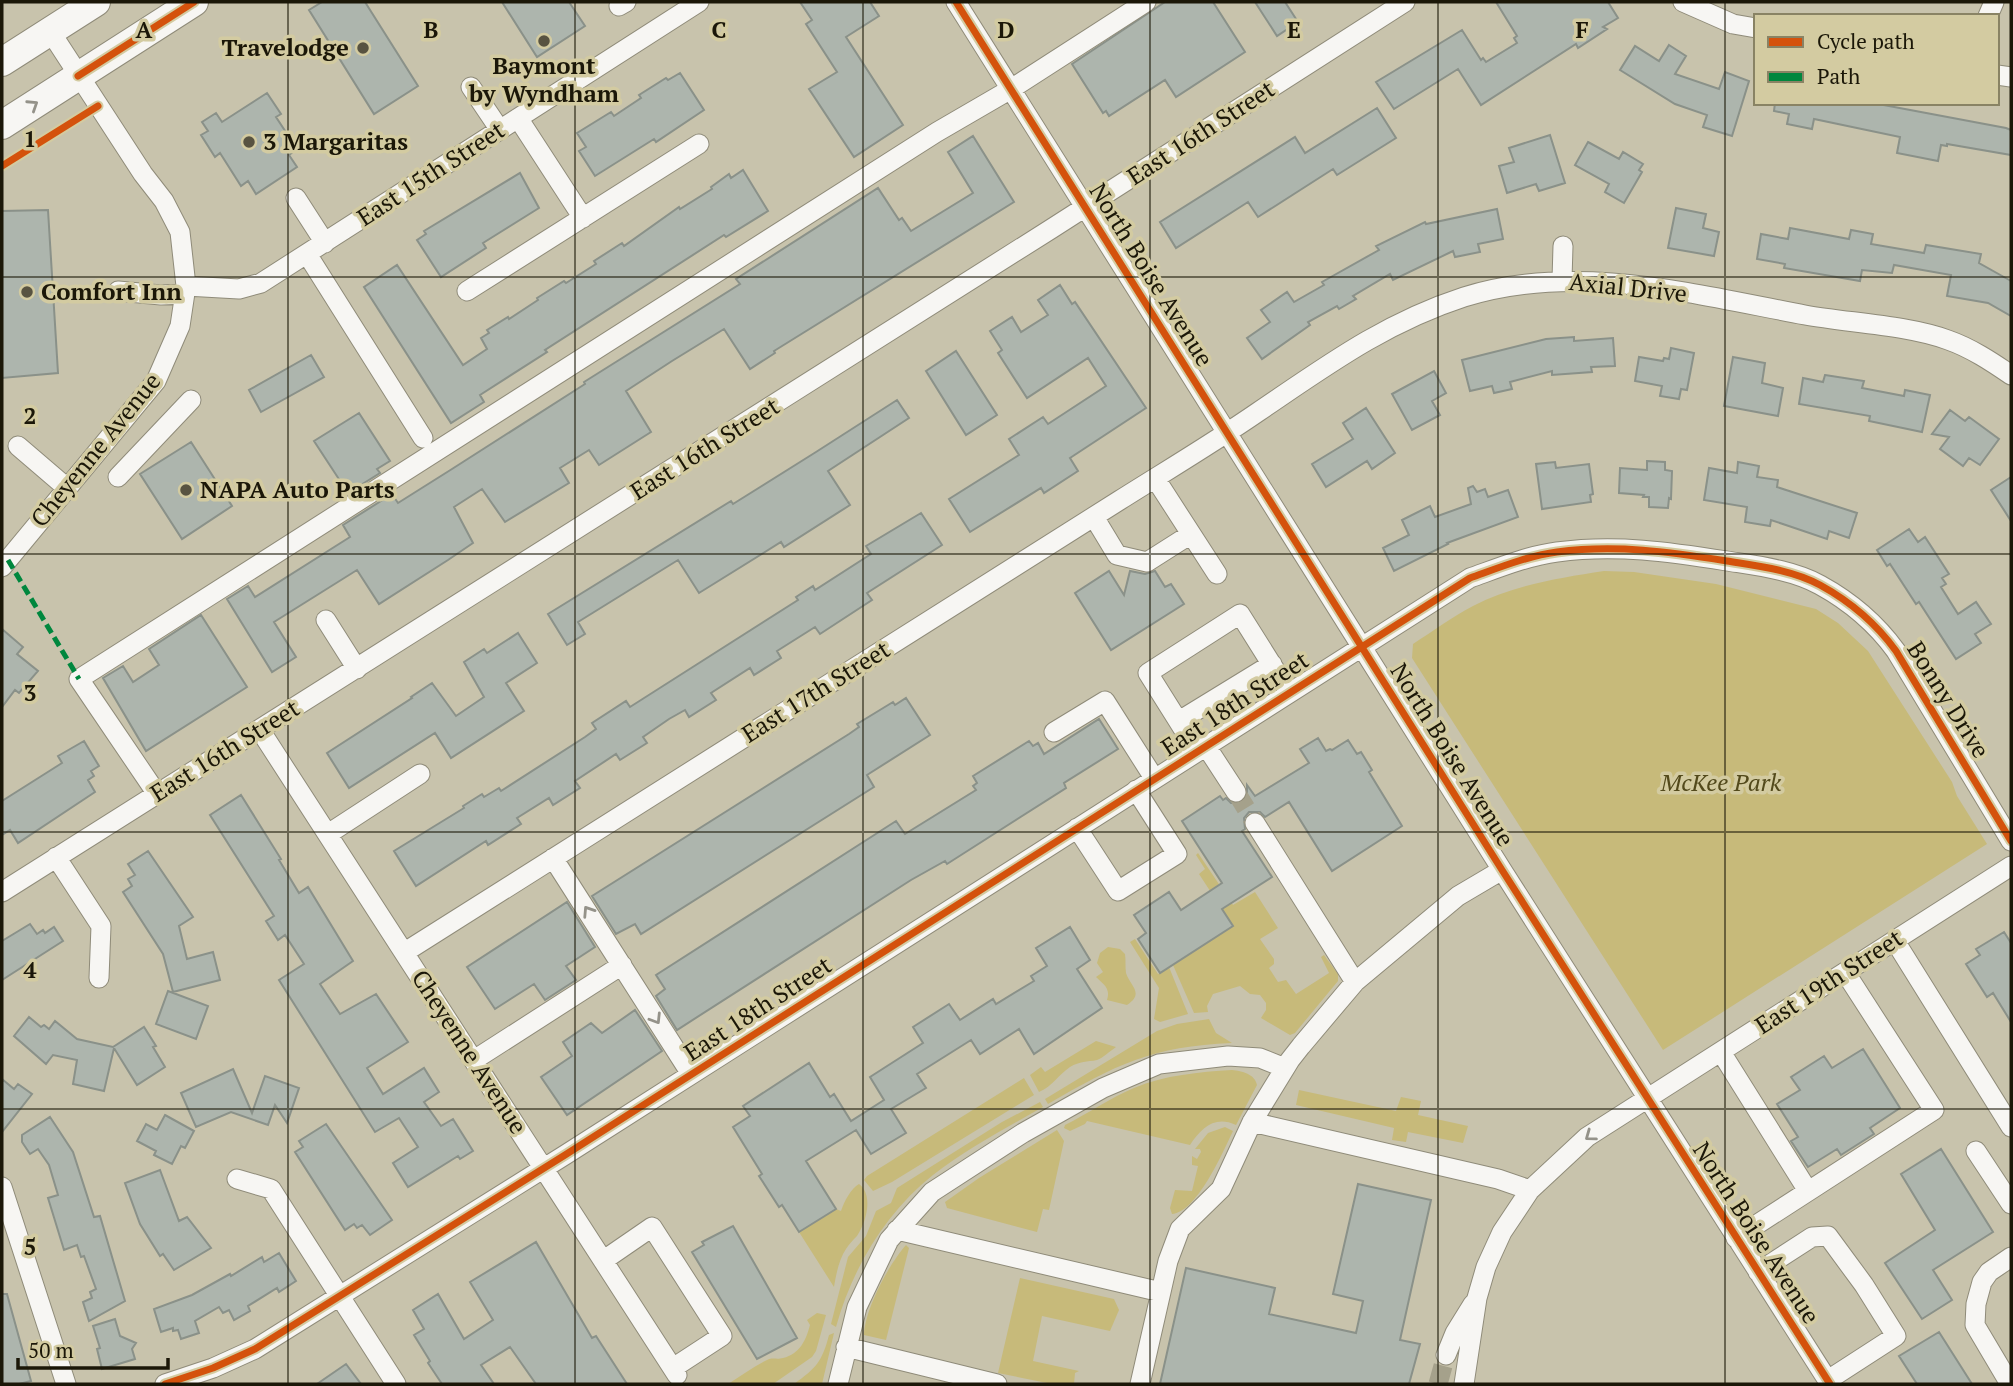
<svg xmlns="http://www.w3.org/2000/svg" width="2013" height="1386" font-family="'PT Serif',serif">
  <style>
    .green { fill: #c7ba7a }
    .building { fill: #adb5ad; stroke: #8a9189; stroke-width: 2 }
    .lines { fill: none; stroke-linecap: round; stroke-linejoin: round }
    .minor-tunnel { stroke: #a5a18b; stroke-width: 19; stroke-dasharray: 19 10; stroke-linecap: butt }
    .minor-casing { stroke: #8f8b79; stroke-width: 21 }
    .highway-casing { stroke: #8f8b79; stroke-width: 30 }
    .minor { stroke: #f7f6f3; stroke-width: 19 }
    .highway { stroke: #f7f6f3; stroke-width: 28 }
    .quiet { stroke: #00873e; stroke-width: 5; stroke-dasharray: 10 5; stroke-linecap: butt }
    .cycleway-casing { stroke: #d3cba1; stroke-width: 11 }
    .cycleway { stroke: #d4520c; stroke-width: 7 }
    .oneway { stroke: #949289 }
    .grid { fill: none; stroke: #1b1708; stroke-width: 2; stroke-opacity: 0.55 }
    .poi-dot { fill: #585341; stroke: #d3cba1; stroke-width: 2.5 }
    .labels { text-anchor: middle; stroke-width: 7; stroke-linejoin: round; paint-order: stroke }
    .poi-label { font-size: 24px; font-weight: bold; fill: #1b1708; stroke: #d3cba1; text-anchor: start }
    .street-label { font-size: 24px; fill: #1b1708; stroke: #d3cba1 }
    .park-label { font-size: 24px; font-style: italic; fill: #534a1c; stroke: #d3cba1 }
    .grid-label { font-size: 23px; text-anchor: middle; font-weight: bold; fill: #1b1708; stroke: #d3cba1; stroke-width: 7; stroke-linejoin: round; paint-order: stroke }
  </style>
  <rect width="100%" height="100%" fill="#c8c3ac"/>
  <path class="green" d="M1604 571 1634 572 1716 584 1816 609 1838 623 1868 651 1952 782 1957 796 1987 844 1663 1050 1412 658 1413 644C1433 631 1452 617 1473 606 1514 585 1559 578 1604 571Z
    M1198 853 1233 905 1255 892 1278 928 1260 939 1274 959V964L1269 968 1278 982 1286 980 1296 994 1329 973 1321 957 1324 955 1338 974V981L1295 1033 1290 1035 1261 1018 1266 1010V1003L1260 995 1250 994 1240 986 1213 994 1207 1006 1208 1012 1194 1013 1173 965 1233 926 1199 874 1205 869 1196 855Z
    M1135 939 1158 974 1169 967 1188 1014 1160 1022 1154 1019 1159 988 1130 942Z
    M1108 947 1120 949 1125 954C1126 960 1125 967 1126 973 1130 986 1145 993 1127 1005L1107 1000C1111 988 1103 984 1096 977L1103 972 1097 963 1100 953Z
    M1209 1019 1216 1033 1232 1043C1153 1046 1115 1065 1048 1104L1045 1099 1157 1031 1177 1024Z
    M1096 1041 1116 1047C1110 1051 1103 1058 1097 1060 1087 1062 1080 1061 1070 1067 1058 1075 1053 1086 1039 1092L1030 1075 1041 1067 1045 1072Z
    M1232 1070C1242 1071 1255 1074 1257 1085L1236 1125C1215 1115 1201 1128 1190 1145L1087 1121 1085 1124 1070 1131 1064 1128 1065 1125C1089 1113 1110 1098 1134 1088 1165 1075 1199 1072 1232 1070Z
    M1024 1078 1034 1095 892 1182 873 1191 864 1180 867 1176Z
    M1299 1090 1396 1111 1401 1097 1421 1101 1418 1115 1468 1126 1463 1143 1408 1132 1406 1142 1392 1140 1394 1128 1296 1105Z
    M1040 1102 1043 1107C1006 1128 967 1149 933 1175 885 1213 852 1269 836 1327L831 1324 848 1257 866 1236 876 1211 891 1203 897 1188 1002 1122Z
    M1225 1127 1233 1131C1223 1152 1197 1212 1172 1214L1170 1208 1175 1190 1192 1191 1198 1166 1192 1165V1156L1197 1159 1201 1152 1200 1149H1195L1208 1133Z
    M1057 1130 1064 1141 1049 1210 1043 1209 1037 1232 947 1208 945 1202 979 1178Z
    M859 1184C874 1195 866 1223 857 1236 853 1240 849 1244 846 1249 839 1259 836 1275 834 1287L799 1232 836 1209 841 1211C844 1202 851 1188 859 1184Z
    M906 1245 909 1248 886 1340 864 1335C865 1309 889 1264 906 1245Z
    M1020 1278 1114 1299 1119 1310 1110 1331 1042 1316 1033 1361 1079 1371 1075 1373 1074 1384H1052L998 1373Z
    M817 1313 826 1315 816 1351 812 1357 773 1384H728C741 1376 753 1367 767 1360 773 1357 776 1360 783 1358 800 1354 806 1340 810 1325L807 1320Z
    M834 1333 822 1384H794C816 1368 822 1362 829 1335Z"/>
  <path class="building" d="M322 2H365L418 86 374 114 309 10Z
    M502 2H569L585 26 537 57Z
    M800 2H870L879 16 846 37 903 125 854 157 809 89 837 72 806 24 812 20Z
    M1165 2H1213L1245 52 1176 97 1165 80 1109 116 1106 111 1103 113 1072 64Z
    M1255 2H1285L1298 22 1277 36Z
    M1496 2H1608L1618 18 1603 27 1607 29 1578 48 1576 44 1481 105 1458 69 1394 109 1376 82 1462 30 1481 60 1483 58 1486 62 1517 43 1514 38 1517 36Z
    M1669 45 1686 56 1675 74 1719 89 1725 72 1749 81 1732 136 1703 127 1707 115 1675 104 1620 70 1635 46 1659 61Z
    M680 73 704 110 656 142 654 139 595 176 579 151 586 147 577 133 611 112 614 116 641 98 639 95 666 78 668 80Z
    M267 93 281 114 276 117 297 149 289 155 297 167 256 194 248 181 241 186 220 153 215 157 201 135 208 131 202 122 216 113 222 122Z
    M1775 103H1873L2006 128 2011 130V155L1947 144V146L1941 145 1938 161 1897 153 1900 137 1814 119 1812 129 1787 124 1789 114 1774 111Z
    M1377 108 1396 138 1337 175 1333 169 1258 217 1248 202 1176 248 1160 222 1295 137 1305 153Z
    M1550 135 1565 183 1539 191 1536 184 1507 193 1499 166 1514 162 1509 148Z
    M973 136 1014 202 774 351 775 353 750 369 724 329 672 361 626 391 651 432 599 465 589 450 560 468 569 483 505 522 482 489 454 507 473 543 448 560 379 604 357 570 274 622 296 657 272 672 227 599 248 586 255 597 350 537 343 525 392 494 398 503 452 469 585 384 584 382 740 284 736 279 878 188 899 220 902 218 911 231 973 193 948 152Z
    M1588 142 1619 159 1623 152 1643 164 1639 170 1642 172 1624 203 1605 192 1609 184 1575 165Z
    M743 170 768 211 726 237 724 235 545 350 547 352 480 395 484 402 451 423 364 287 397 265 463 365 487 349 481 338 489 333 487 330 508 317 509 319 538 300 537 298 564 281 566 283 596 264 594 261 622 243 624 246 679 207 680 209 712 189 711 187 729 174 731 178Z
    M520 173 539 208 483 243 486 248 441 277 417 240 426 234 424 231Z
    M1676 208 1706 214 1703 228 1719 232 1714 256 1668 248Z
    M1497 209 1503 239 1478 244 1480 252 1455 257 1453 251 1393 280 1390 274 1353 296 1356 299 1339 309 1337 306 1308 322 1310 325 1262 359 1247 338 1270 322 1261 310 1287 292 1294 302 1324 285 1322 282 1379 250 1376 246 1425 222 1426 224Z
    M48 210 58 373 2 378V211Z
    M1790 228 1849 239 1851 230 1873 234 1871 244 1924 253 1926 245 1981 254 1979 263 2011 281V316L1988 303 1947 296 1951 275 1894 265 1892 273 1862 270 1860 281 1784 268 1785 264 1757 259 1761 234 1788 239Z
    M1060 285 1072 304 1075 302 1146 408 1070 458 1078 471 1044 493 1041 488 970 532 949 499 1019 455 1009 439 1043 417 1048 424 1106 386 1088 358 1027 398 998 353 1002 350 990 331 1012 317 1021 332 1048 315 1038 300Z
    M1574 337V341L1613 338 1615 366 1591 367 1592 372 1552 375V371L1510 382 1512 389 1494 393 1492 386 1470 391 1462 360 1546 339Z
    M1671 348 1694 353 1687 390 1681 389 1679 399 1660 396 1662 386 1635 381 1639 357 1663 361 1664 358 1669 359Z
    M956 351 997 415 966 435 926 371Z
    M311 355 324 377 261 412 249 390Z
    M1733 357 1765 363 1762 383 1783 388 1778 416 1724 406Z
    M1434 371 1446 393 1432 401 1440 415 1412 430 1392 394Z
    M1825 375 1864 381 1862 388 1904 396 1905 390 1930 395 1922 432 1869 421 1870 416 1799 404 1803 378 1823 382Z
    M897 400 909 418 828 471 850 505 784 547 781 542 699 593 678 560 578 622 585 634 567 645 548 614 731 501 733 504 816 452Z
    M1366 408 1395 453 1372 469 1367 461 1326 487 1312 464 1353 439 1343 423Z
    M1950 410 1965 421 1969 417 1999 439 1980 465 1969 458 1963 466 1940 449 1949 437 1932 434Z
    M359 413 390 461 377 469 380 473 348 493 314 441Z
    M191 442 232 506 182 539 140 474Z
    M1647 461 1665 462V470L1672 471 1671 499 1669 498 1668 508 1649 507V497H1643L1644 495 1619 493 1620 468 1647 470Z
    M1555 462 1556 468 1589 464 1593 494 1590 495 1591 502 1542 509 1536 464Z
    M1738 462 1759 466 1757 477 1778 480 1777 487 1857 513 1849 538 1829 531 1827 539 1771 520 1770 526 1745 522 1747 507 1704 500 1709 468 1737 473Z
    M2011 477V521L1991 490Z
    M1473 486 1477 492 1485 489 1488 497 1508 490 1518 517 1447 543 1448 544 1394 571 1383 548 1409 535 1402 520 1430 506 1435 517 1471 504 1468 488Z
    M921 513 942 545 867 593 872 600 820 634 815 627 777 651 781 658 754 675 750 668 711 693 716 700 689 717 685 710 669 719 643 737 647 743 620 760 616 754 575 781 580 788 553 805 549 798 517 818 521 824 488 845 486 841 416 886 394 851 464 808 463 806 482 794 484 797 499 788 501 791 585 737 596 729 592 723 626 701 630 707 798 600 796 597 813 586 815 590 871 554 866 546Z
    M1909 529 1918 542 1925 537 1949 574 1942 578 1946 584 1941 587 1958 614 1976 602 1991 624 1975 634 1981 643 1956 659 1919 602 1916 604 1890 564 1887 566 1877 550Z
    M1109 571 1124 595 1130 571 1145 574 1155 571 1165 587 1171 584 1184 604 1111 650 1075 593Z
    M201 615 247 687 146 751 103 678 123 666 133 682 159 665 149 649Z
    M2 629 23 647 17 654 38 671 19 693 15 690 2 707Z
    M518 633 537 663 506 683 524 711 451 758 435 733 349 788 327 753 412 698 411 697 432 683 456 716 484 697 464 662 484 649 487 653Z
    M906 698 930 735 867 775 874 787 641 934 635 924 616 934 592 896 849 734 859 727 857 724 893 702 895 705Z
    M1099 719 1118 749 1064 783 1066 788 947 864 945 861 911 880 677 1030 656 996 665 989 656 975 896 821 905 834 976 790 973 786 977 783 973 776 1029 741 1033 746 1038 743 1044 754Z
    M1318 738 1326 751 1330 749 1332 750 1348 740 1357 754 1361 752 1372 770 1369 772 1402 826 1332 871 1289 802 1265 817 1260 812H1249L1244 818 1245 829 1242 831 1272 877 1222 909 1233 926 1160 973 1138 939 1146 933 1134 915 1169 892 1181 910 1222 883 1182 821 1220 796 1223 800 1226 798 1231 803H1242L1247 797V785L1255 796 1309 763 1300 749Z
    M84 741 99 766 91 771 94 776 88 780 95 792 18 843 10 830 2 835V801L62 763 58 756Z
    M241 795 281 859 279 860 299 893 308 887 353 961 320 984 340 1014 376 994 408 1042 367 1068 383 1094 424 1068 439 1092 424 1102 441 1126 453 1119 473 1151 460 1159 458 1156 408 1187 393 1163 418 1147 399 1118 375 1132 279 980 304 964 285 935 278 940 266 921 274 916 210 815Z
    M148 851 193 917 179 926 187 959 213 952 220 980 173 992 163 954 123 892 132 886 128 879 135 875 128 864Z
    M567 902 595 947 566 966 576 980 545 1000 534 984 495 1009 467 967Z
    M30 924 37 934 43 930 45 933 54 927 63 941 2 980V941Z
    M1070 927 1090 960 1077 969 1102 1008 1034 1054 1019 1029 980 1054 971 1040 917 1074 926 1088 891 1109 906 1133 871 1154 856 1130 806 1161 836 1209 799 1232 782 1205 779 1207 759 1176 762 1174 733 1127 750 1116 743 1106 809 1063 830 1097 834 1094 851 1121 884 1100 870 1077 923 1043 913 1027 949 1004 960 1020 993 999 996 1004 1034 981 1031 976 1047 966 1036 948Z
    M2004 932 2011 943V1022L1993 993 1987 997 1966 964 1980 955 1976 949Z
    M168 991 208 1006 196 1039 156 1024Z
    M635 1010 662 1051 567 1115 541 1077 572 1056 563 1042 591 1023 602 1033Z
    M29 1017 41 1027 44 1025 49 1029 55 1021 77 1039 113 1047 144 1027 156 1046 153 1047 165 1067 137 1085 114 1048 104 1091 73 1084 77 1060 53 1055 46 1064 14 1036Z
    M1863 1049 1900 1108 1870 1128 1874 1134 1841 1155 1837 1149 1808 1167 1791 1141 1798 1137 1777 1104 1800 1090 1791 1077 1824 1056 1832 1068Z
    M233 1069 252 1113 265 1076 299 1088 287 1123 275 1105 268 1125 231 1112 196 1127 181 1093Z
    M2 1079 14 1089 18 1084 32 1094 2 1132Z
    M165 1115 194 1131 185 1148 181 1146 172 1164 154 1155 156 1151 137 1141 146 1124 157 1130Z
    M50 1117 73 1152 94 1217 100 1216 125 1301 89 1321 83 1302 92 1298 90 1292 96 1289 84 1256 81 1257 77 1245 64 1250 48 1198 58 1195 49 1165 38 1149 30 1154 22 1142V1135Z
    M326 1124 392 1220 370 1235 362 1225 357 1228 354 1224 345 1230 295 1152 303 1147 299 1141Z
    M1941 1149 1993 1232 1933 1270 1952 1300 1922 1319 1885 1263 1935 1230 1901 1174Z
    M160 1170 179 1221 187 1217 211 1248 174 1270 163 1254 160 1256 140 1224 125 1183Z
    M1358 1184 1431 1200 1400 1340 1420 1344 1409 1384H1160L1186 1268 1275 1288 1269 1314 1356 1333 1363 1301 1333 1294Z
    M733 1226 797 1338 757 1359 692 1252 704 1245 702 1242Z
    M536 1242 592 1338 596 1336 627 1384H536L510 1347 481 1365 494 1384H442L428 1363 430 1361 414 1335 424 1329 413 1310 438 1294 464 1339 493 1320 470 1282Z
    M279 1253 296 1281 279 1292 277 1288 248 1306 250 1311 234 1320 229 1310 223 1313 219 1307 195 1321 199 1333 181 1339 178 1330 173 1331V1328L161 1332 154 1309 192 1295 230 1274 231 1276 262 1257 264 1262Z
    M2 1294H7L31 1381 19 1384H2Z
    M115 1319 120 1336 136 1343 132 1349 135 1359 102 1369 97 1349 100 1348 93 1326Z
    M1939 1332 1972 1384H1917L1899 1356Z
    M346 1364 361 1384H317Z"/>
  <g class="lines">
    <path class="minor-tunnel" d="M1236 792 1255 823
      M1438 1384 1446 1355"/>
    <g class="minor-casing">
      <path id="minor" d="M956 2 1502 870 1830 1384
        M1683 2 1733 24 1756 28
        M619 6 626 2
        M1988 16 1994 2
        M1997 75 2011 77
        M471 87 500 130
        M518 118 583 218
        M296 198 325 243
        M307 254 423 438
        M1562 280 1563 246
        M186 286 239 289 261 283 699 2
        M118 291 161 295 185 294
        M467 291 699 144
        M18 446 67 488
        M118 477 191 400
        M1155 478 1217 574
        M1094 517 1117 555 1147 562 1191 534
        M2 567 156 381 180 326 186 286 180 232 164 201 143 174 50 31
        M326 620 357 669
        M1179 721 1272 664
        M260 730 677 1375
        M1054 732 1105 701 1154 778
        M1206 746 1236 792
        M1197 751 1148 673 1240 614 1289 692
        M157 794 79 679 937 132 1011 89 1146 2
        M1255 823 1355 982
        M1077 828 1118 891 1177 854 1136 790
        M328 834 420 774
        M56 857 101 926 99 978
        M553 858 691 1074
        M2 892 1051 229 1405 2
        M1895 941 2011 1127
        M405 952C643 801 882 651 1120 500 1166 471 1213 443 1258 412 1326 366 1384 323 1464 297 1576 262 1693 294 1805 315 1849 323 1907 325 1948 340 1971 348 1992 362 2011 375
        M1721 1052 1808 1191
        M474 1060 622 965
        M1252 1122 1498 1179 1530 1190
        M1976 1151 2011 1204
        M237 1179 271 1189 396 1384
        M2 1187 66 1384
        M897 1230 1161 1292 1168 1261 1180 1229 1221 1189 1252 1122 1290 1060 1301 1046 1355 982 1458 896 1502 870
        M1736 1238 1934 1110 1845 972
        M604 1260 652 1227 722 1336 673 1368
        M1758 1272 1812 1237 1828 1236 1864 1285 1896 1336 1828 1380
        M846 1347 997 1384
        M1446 1355 1455 1333 1473 1304
        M165 1384 213 1368 255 1349 565 1155 1470 578C1498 568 1527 556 1557 552 1616 544 1670 552 1727 561 1758 566 1793 570 1820 585 1851 602 1875 622 1896 651L2011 841
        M838 1384 857 1307 889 1240 932 1192 1023 1133 1103 1088 1159 1064 1228 1056 1260 1058 1285 1068
        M1140 1384 1161 1292
        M1464 1384 1477 1298 1486 1267 1502 1232 1530 1190 1587 1137 2011 866
        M2010 1384 1975 1325 1976 1304 1982 1282 1989 1272 2011 1257"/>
    </g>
    <g class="highway-casing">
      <path id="highway" d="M2 62 96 2
        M2 125 194 2"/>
    </g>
    <use href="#minor" class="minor"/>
    <use href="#highway" class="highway"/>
    <path class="quiet" d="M8 560 79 679"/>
    <g class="cycleway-casing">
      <path id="cycleway" d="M956 2 1502 870 1830 1384
        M78 76 194 2
        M2 166 98 106
        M165 1384 213 1368 255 1349 565 1155 1470 578C1498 568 1527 556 1557 552 1616 544 1670 552 1727 561 1758 566 1793 570 1820 585 1851 602 1875 622 1896 651L2011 841"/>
    </g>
    <use href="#cycleway" class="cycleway"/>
  </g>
  <defs><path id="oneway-chevron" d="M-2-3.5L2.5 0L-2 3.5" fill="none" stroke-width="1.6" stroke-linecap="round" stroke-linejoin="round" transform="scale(1.75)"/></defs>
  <g class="oneway">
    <use href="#oneway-chevron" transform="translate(33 105) rotate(-33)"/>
    <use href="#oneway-chevron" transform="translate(588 911) rotate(-123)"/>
    <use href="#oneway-chevron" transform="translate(656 1019) rotate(58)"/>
    <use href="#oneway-chevron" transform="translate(1590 1136) rotate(144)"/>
  </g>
  <path class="grid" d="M288 2V1384M575 2V1384M863 2V1384M1150 2V1384M1438 2V1384M1725 2V1384M2 277H2011M2 554H2011M2 832H2011M2 1109H2011"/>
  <g class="poi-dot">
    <circle cx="544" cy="41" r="7"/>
    <circle cx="363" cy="48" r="7"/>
    <circle cx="249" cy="142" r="7"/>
    <circle cx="27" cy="292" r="7"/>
    <circle cx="186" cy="490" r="7"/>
  </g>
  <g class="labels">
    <g class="poi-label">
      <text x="349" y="56" text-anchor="end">Travelodge</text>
      <text x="544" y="74" text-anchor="middle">Baymont<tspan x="544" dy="28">by Wyndham</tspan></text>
      <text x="263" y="150">3 Margaritas</text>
      <text x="41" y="300">Comfort Inn</text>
      <text x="200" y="498">NAPA Auto Parts</text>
    </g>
    <g class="street-label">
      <text transform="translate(1201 133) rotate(-33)" y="8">East 16th Street</text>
      <text transform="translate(431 174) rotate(-33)" y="8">East 15th Street</text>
      <text transform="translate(1151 275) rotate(58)" y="8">North Boise Avenue</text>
      <text transform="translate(1628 288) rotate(6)" y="8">Axial Drive</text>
      <text transform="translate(705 449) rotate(-32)" y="8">East 16th Street</text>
      <text transform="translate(96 450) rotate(-51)" y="8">Cheyenne Avenue</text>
      <text transform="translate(816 692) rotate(-32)" y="8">East 17th Street</text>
      <text transform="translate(1948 700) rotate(58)" y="8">Bonny Drive</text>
      <text transform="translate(1235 704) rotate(-33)" y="8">East 18th Street</text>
      <text transform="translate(225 751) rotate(-32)" y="8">East 16th Street</text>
      <text transform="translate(1452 755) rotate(58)" y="8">North Boise Avenue</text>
      <text transform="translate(1829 982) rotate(-33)" y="8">East 19th Street</text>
      <text transform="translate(758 1009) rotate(-33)" y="8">East 18th Street</text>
      <text transform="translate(469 1052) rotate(57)" y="8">Cheyenne Avenue</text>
      <text transform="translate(1756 1233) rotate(57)" y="8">North Boise Avenue</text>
    </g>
    <g class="park-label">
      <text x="1721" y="791">McKee Park</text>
    </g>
  </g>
  <g class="grid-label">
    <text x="144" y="38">A</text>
    <text x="431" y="38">B</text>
    <text x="719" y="38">C</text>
    <text x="1006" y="38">D</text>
    <text x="1294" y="38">E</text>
    <text x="1582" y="38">F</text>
    <text x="30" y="147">1</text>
    <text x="30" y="424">2</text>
    <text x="30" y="701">3</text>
    <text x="30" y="978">4</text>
    <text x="30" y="1255">5</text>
  </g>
  <rect width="2013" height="1386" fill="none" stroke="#1b1708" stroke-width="7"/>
  <rect x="1754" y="14" width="245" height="91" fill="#d3cba1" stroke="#898364" stroke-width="2"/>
  <rect x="1768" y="37" width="35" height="10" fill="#d4520c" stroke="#898364" stroke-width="2"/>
  <text x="1817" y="49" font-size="21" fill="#1b1708">Cycle path</text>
  <rect x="1768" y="72" width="35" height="10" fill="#00873e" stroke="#898364" stroke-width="2"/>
  <text x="1817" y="84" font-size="21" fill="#1b1708">Path</text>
  <path d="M18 1358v10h150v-10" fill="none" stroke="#1b1708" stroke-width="3.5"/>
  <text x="28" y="1358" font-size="21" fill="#1b1708" stroke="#d3cba1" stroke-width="5" paint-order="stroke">50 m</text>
</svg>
